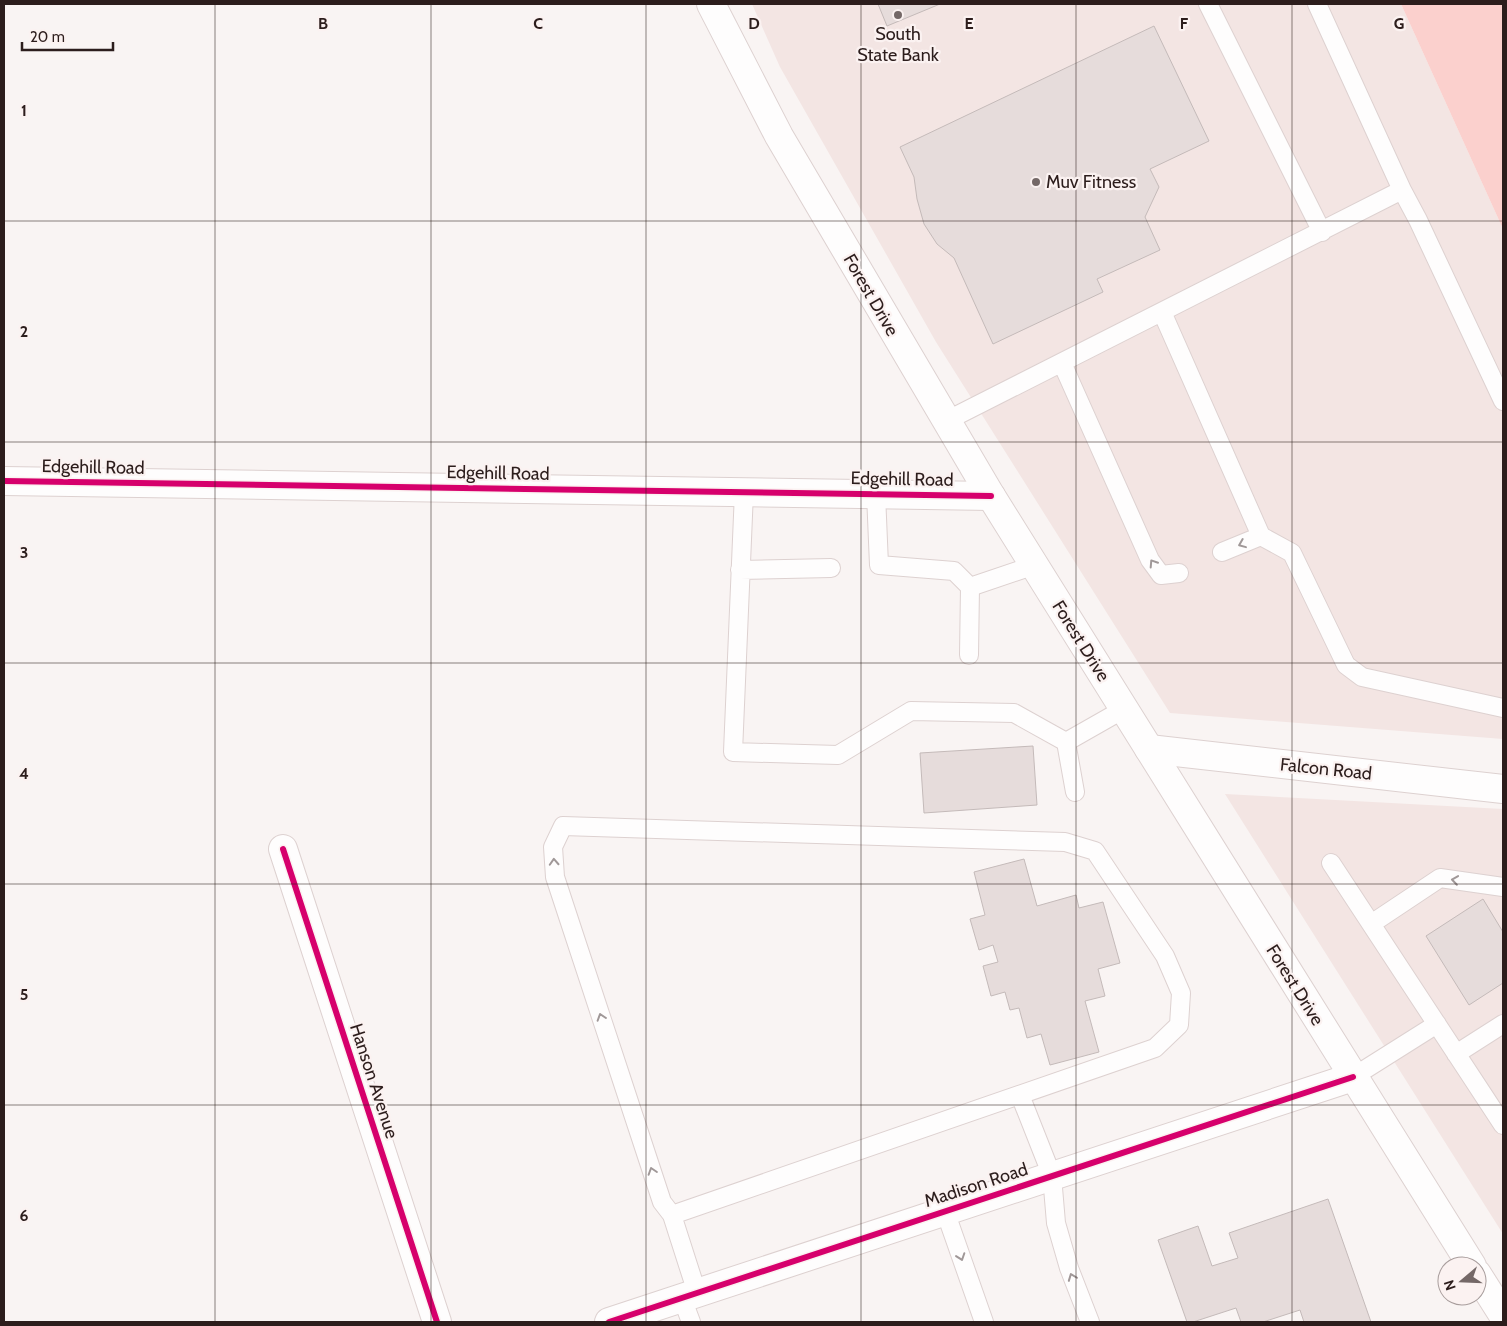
<svg xmlns="http://www.w3.org/2000/svg" width="1507" height="1326" font-family="Cabin,sans-serif">
  <style>
    .built { fill: #f3e5e3 }
    .green { fill: #fbd0cd }
    .building { fill: #e6dcdb; stroke: #c4bab9 }
    .lines { fill: none; stroke-linecap: round; stroke-linejoin: round }
    .service-casing { stroke: #ddd1d0; stroke-width: 20 }
    .minor-casing { stroke: #ddd1d0; stroke-width: 30 }
    .secondary-casing { stroke: #ddd1d0; stroke-width: 30 }
    .service { stroke: #fefdfd; stroke-width: 18 }
    .minor { stroke: #fefdfd; stroke-width: 28 }
    .secondary { stroke: #fefdfd; stroke-width: 28 }
    .cycleway-casing { stroke: #fbf2f1; stroke-width: 9 }
    .cycleway { stroke: #d6006c; stroke-width: 6 }
    .oneway { stroke: #a09898 }
    .grid { fill: none; stroke: #2c1d1c; stroke-width: 1; stroke-opacity: 0.55 }
    .poi-dot { fill: #746867; stroke: #fbf2f1; stroke-width: 2 }
    .labels { text-anchor: middle; stroke-width: 4.5; stroke-linejoin: round; paint-order: stroke }
    .poi-label { font-size: 18px; fill: #2c1d1c; stroke: #fbf2f1 }
    .street-label { font-size: 18px; fill: #2c1d1c; stroke: #fbf2f1 }
    .grid-label { font-size: 16px; text-anchor: middle; font-weight: bold; fill: #2c1d1c; stroke: #fbf2f1; stroke-width: 4.5; stroke-linejoin: round; paint-order: stroke }
  </style>
  <rect width="100%" height="100%" fill="#f9f4f3"/>
  <path class="built" d="M752 4H1401L1503 229V739L1170 713 936 342 780 67Z
    M1225 794 1503 809V1234Z"/>
  <path class="green" d="M1401 4H1503V229Z"/>
  <path class="building" d="M878 4H940L887 26Z
    M1154 26 1209 141 1150 169 1159 187 1145 217 1160 250 1097 279 1103 292 993 344 954 258 937 244 924 224 917 199 914 177 900 147Z
    M1033 746 1037 805 924 813 920 753Z
    M1024 859 1037 906 1076 895 1079 908 1103 902 1120 963 1098 969 1105 996 1085 1001 1099 1052 1050 1065 1041 1034 1027 1038 1019 1008 1010 1010 1005 992 991 996 983 966 998 962 993 945 979 950 970 919 985 915 974 872Z
    M1483 899 1503 932V983L1469 1005 1426 936Z
    M1328 1199 1371 1322H1304L1300 1310 1263 1322H1241L1236 1308 1193 1322H1187L1158 1240 1198 1226 1212 1266 1238 1258 1229 1233Z"/>
  <g class="lines">
    <g class="service-casing">
      <path id="service" d="M1208 4 1322 232
        M1317 4 1402 190
        M1162 312 1261 536 1292 553 1346 665 1362 677 1503 708
        M1062 363 1150 560 1161 575 1179 573
        M946 421 1402 190 1418 220 1503 401
        M744 492 733 752 838 755 911 711 1014 713 1066 742 1124 709
        M876 494 879 565 954 571 970 587 1035 565
        M1222 552 1261 536
        M740 570 831 568
        M969 655 970 587
        M1066 742 1075 792
        M1331 863 1503 1125
        M1371 924 1440 878 1503 887
        M1456 1054 1503 1024
        M1353 1077 1437 1024
        M1020 1095 1052 1176 1056 1223 1069 1268 1090 1322
        M945 1211 984 1322
        M672 1215 1155 1048 1179 1025 1181 993 1165 956 1095 851 1065 842 563 826 553 847 555 877 662 1202 672 1215 697 1293
        M682 1298 691 1322"/>
    </g>
    <g class="minor-casing">
      <path id="minor" d="M4 481 991 496
        M1149 749 1503 789
        M283 849 437 1322
        M609 1322 1353 1077"/>
    </g>
    <g class="secondary-casing">
      <path id="secondary" d="M711 4 779 136 991 496 1472 1266
        M1477 1274 1503 1315"/>
    </g>
    <use href="#service" class="service"/>
    <use href="#minor" class="minor"/>
    <use href="#secondary" class="secondary"/>
    <g class="cycleway-casing">
      <path id="cycleway" d="M4 481 991 496
        M283 849 437 1322
        M609 1322 1353 1077"/>
    </g>
    <use href="#cycleway" class="cycleway"/>
  </g>
  <defs><path id="oneway-chevron" d="M-2-3.5L2.5 0L-2 3.5" fill="none" stroke-width="1.6" stroke-linecap="round" stroke-linejoin="round" transform="scale(1.25)"/></defs>
  <g class="oneway">
    <use href="#oneway-chevron" transform="translate(1242 544) rotate(158)"/>
    <use href="#oneway-chevron" transform="translate(1153 563) rotate(-123)"/>
    <use href="#oneway-chevron" transform="translate(554 862) rotate(-93)"/>
    <use href="#oneway-chevron" transform="translate(1455 880) rotate(-172)"/>
    <use href="#oneway-chevron" transform="translate(601 1017) rotate(-108)"/>
    <use href="#oneway-chevron" transform="translate(652 1171) rotate(-108)"/>
    <use href="#oneway-chevron" transform="translate(961 1257) rotate(71)"/>
    <use href="#oneway-chevron" transform="translate(1072 1277) rotate(-111)"/>
  </g>
  <path class="grid" d="M215 4V1322M431 4V1322M646 4V1322M861 4V1322M1076 4V1322M1292 4V1322M4 221H1503M4 442H1503M4 663H1503M4 884H1503M4 1105H1503"/>
  <g class="poi-dot">
    <circle cx="898" cy="15" r="5"/>
    <circle cx="1036" cy="182" r="5"/>
  </g>
  <g class="labels">
    <g class="poi-label">
      <text x="898" y="40">South<tspan x="898" dy="21">State Bank</tspan></text>
      <text x="1046" y="188" text-anchor="start">Muv Fitness</text>
    </g>
    <g class="street-label">
      <text transform="translate(871 295) rotate(60)" y="6">Forest Drive</text>
      <text transform="translate(93 467) rotate(1)" y="6">Edgehill Road</text>
      <text transform="translate(498 473) rotate(1)" y="6">Edgehill Road</text>
      <text transform="translate(902 479) rotate(1)" y="6">Edgehill Road</text>
      <text transform="translate(1081 641) rotate(58)" y="6">Forest Drive</text>
      <text transform="translate(1326 769) rotate(6)" y="6">Falcon Road</text>
      <text transform="translate(1295 985) rotate(58)" y="6">Forest Drive</text>
      <text transform="translate(374 1081) rotate(72)" y="6">Hanson Avenue</text>
      <text transform="translate(976 1185) rotate(-18)" y="6">Madison Road</text>
    </g>
  </g>
  <g class="grid-label">
    <text x="323" y="29">B</text>
    <text x="538" y="29">C</text>
    <text x="754" y="29">D</text>
    <text x="969" y="29">E</text>
    <text x="1184" y="29">F</text>
    <text x="1399" y="29">G</text>
    <text x="24" y="116">1</text>
    <text x="24" y="337">2</text>
    <text x="24" y="558">3</text>
    <text x="24" y="779">4</text>
    <text x="24" y="1000">5</text>
    <text x="24" y="1221">6</text>
  </g>
  <rect width="1507" height="1326" fill="none" stroke="#2c1d1c" stroke-width="10"/>
  <g transform="translate(1462 1281) rotate(251)"><circle r="24" fill="#fbf2f1" stroke="#a89d9c"/>
  <path d="M0-4L9 19L0 12L-9 19Z" fill="#746867"/>
  <text y="-8" font-size="14" font-weight="bold" text-anchor="middle" fill="#2c1d1c">N</text>
  </g>
  <path d="M22 42v8h91v-8" fill="none" stroke="#2c1d1c" stroke-width="2.5"/>
  <text x="30" y="42" font-size="15" fill="#2c1d1c" stroke="#fbf2f1" stroke-width="4" paint-order="stroke">20 m</text>
</svg>
